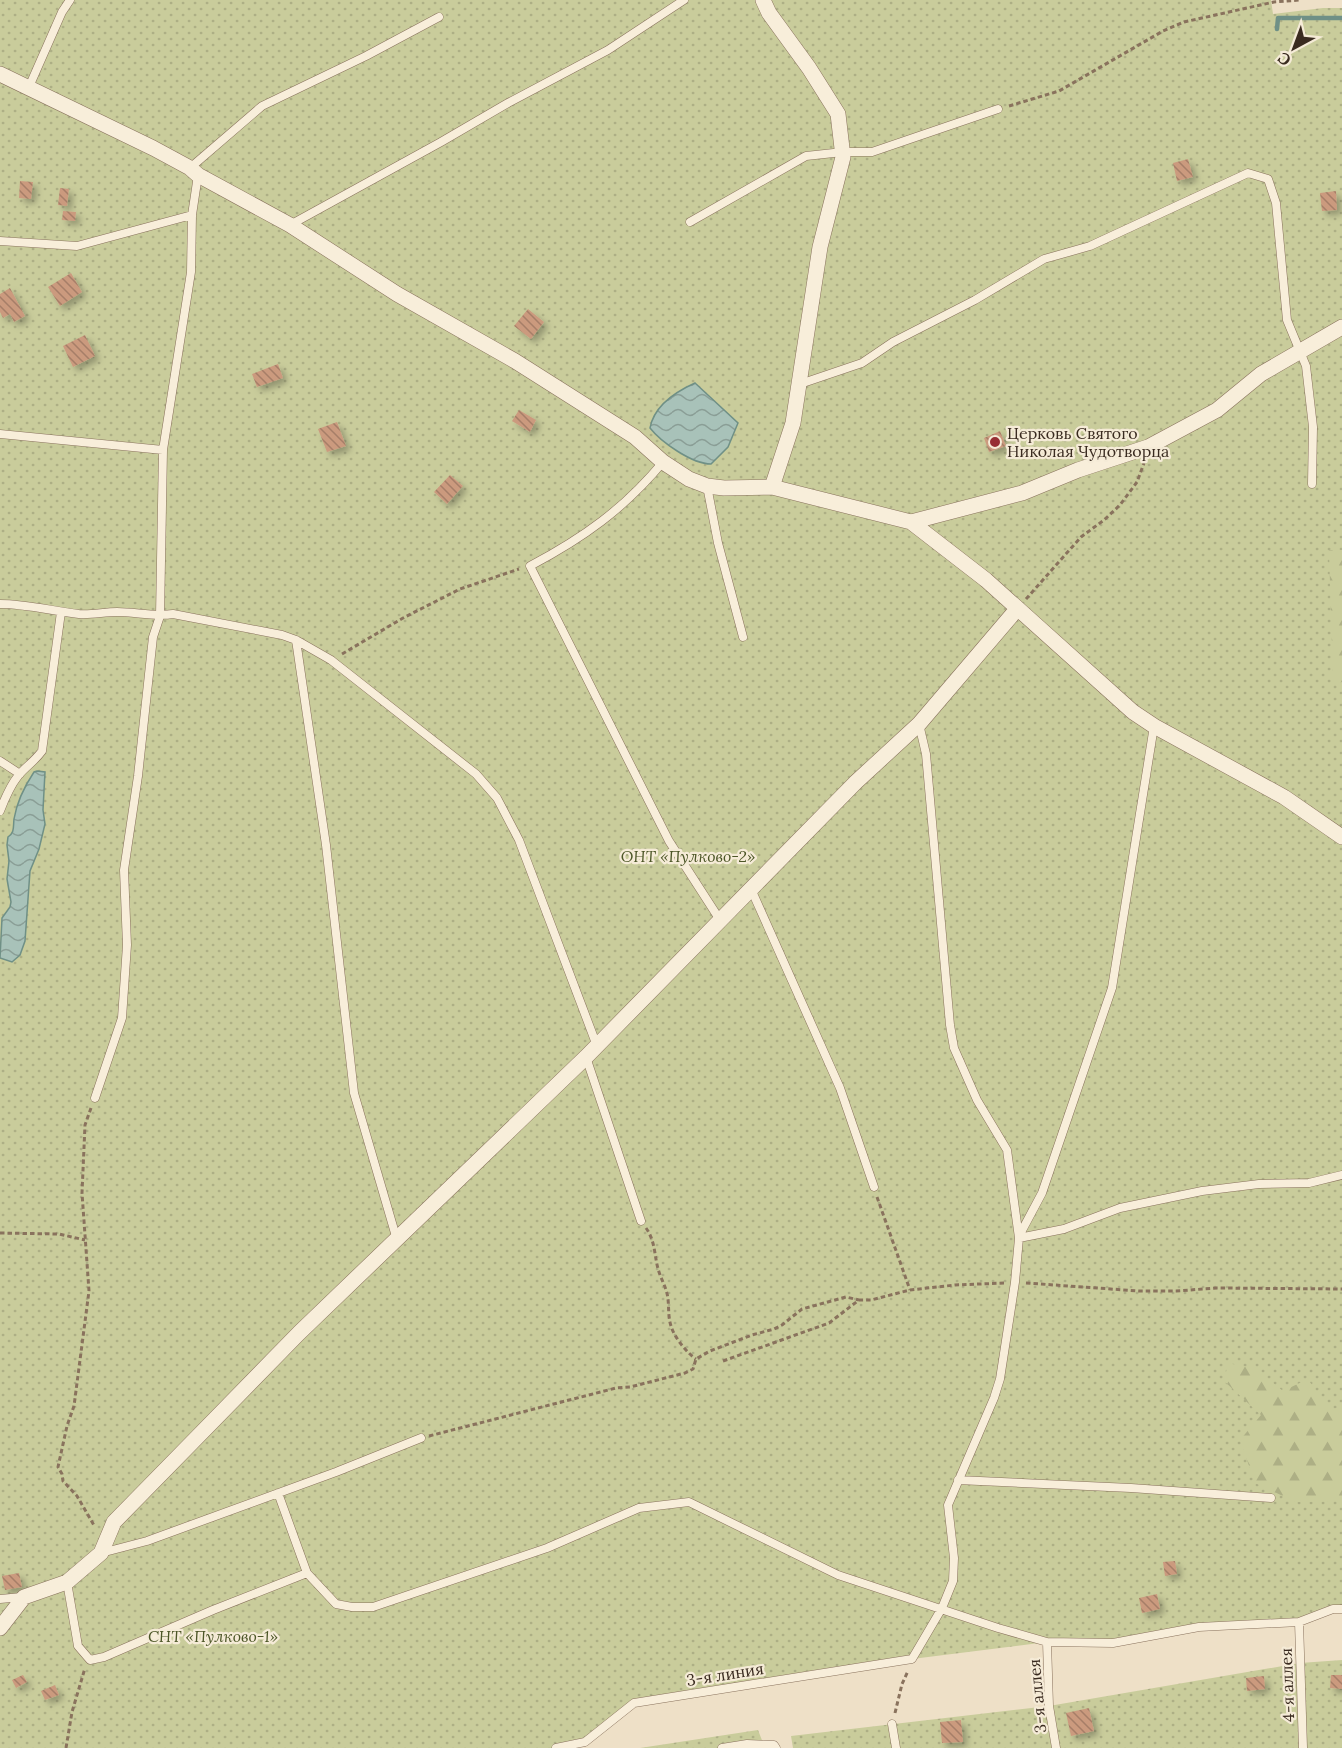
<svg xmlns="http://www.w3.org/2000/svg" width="1342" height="1748" font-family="Lora,serif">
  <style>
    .grass { fill: url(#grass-dots) }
    .forest { fill: url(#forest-firs) }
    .water { fill: url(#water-waves); stroke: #6f9086; stroke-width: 1.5 }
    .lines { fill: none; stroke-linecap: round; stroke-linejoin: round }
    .stream { stroke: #6f9086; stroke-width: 4.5 }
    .building { fill: url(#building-back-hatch); filter: url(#shadow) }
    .lane-casing { stroke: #89725d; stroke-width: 9 }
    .street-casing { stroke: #89725d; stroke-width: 16 }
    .path { stroke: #89725d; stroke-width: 3; stroke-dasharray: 4.5 3; stroke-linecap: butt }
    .lane { stroke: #f8eeda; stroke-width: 8 }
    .street { stroke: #f8eeda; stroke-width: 15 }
    .poi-dot { fill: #972e34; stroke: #f5ebd7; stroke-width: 2 }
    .labels { text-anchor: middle; stroke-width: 4.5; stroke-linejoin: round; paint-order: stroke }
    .poi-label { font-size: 16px; fill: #3a2b20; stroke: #f5ebd7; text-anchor: start }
    .park-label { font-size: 16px; font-style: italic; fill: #4c5627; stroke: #f5ebd7 }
    .street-label { font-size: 16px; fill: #3a2b20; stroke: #f5ebd7 }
  </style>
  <defs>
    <pattern id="grass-dots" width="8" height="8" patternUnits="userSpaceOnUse" patternTransform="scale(1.5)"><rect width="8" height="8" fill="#c9cc9b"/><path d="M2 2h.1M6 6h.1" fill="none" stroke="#adaf85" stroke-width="1.8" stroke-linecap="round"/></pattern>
    <pattern id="forest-firs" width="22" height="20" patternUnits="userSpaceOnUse" patternTransform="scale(1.5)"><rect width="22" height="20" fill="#c9cc9b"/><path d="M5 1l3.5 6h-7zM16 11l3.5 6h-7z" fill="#adaf85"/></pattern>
    <pattern id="water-waves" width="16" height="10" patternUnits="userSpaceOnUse" patternTransform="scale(1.5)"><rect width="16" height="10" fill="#a8c2b9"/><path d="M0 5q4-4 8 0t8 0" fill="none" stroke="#8a9e96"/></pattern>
    <pattern id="building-back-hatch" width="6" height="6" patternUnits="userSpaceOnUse" patternTransform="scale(1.5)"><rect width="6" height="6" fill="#cb9a7e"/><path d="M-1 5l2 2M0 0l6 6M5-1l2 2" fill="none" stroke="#a67e67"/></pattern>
    <filter id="shadow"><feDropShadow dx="4.5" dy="4.5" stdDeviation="3" flood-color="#0004"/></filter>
  </defs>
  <rect width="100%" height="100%" fill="#eee0c7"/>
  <path class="grass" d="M0 0H1271L1273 14 1323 8H1342V1609L1299 1622 1199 1627 1113 1643 1047 1642 912 1659 634 1703 585 1742 556 1748H0Z
    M1342 1660V1748H793L791 1736 1049 1706 1300 1663Z
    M758 1730 765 1748H640Z"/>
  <path class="forest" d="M1329 550H1342V682H1333Z
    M1228 1363 1255 1369 1283 1391 1308 1379 1328 1410 1342 1407V1501L1296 1502 1255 1483 1240 1440 1261 1415 1224 1381Z"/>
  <path class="water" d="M695 383 738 423 728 447 711 464C692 464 661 442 650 428 654 406 675 392 695 383Z
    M37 771 45 772 43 810 45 824 39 849 30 871 25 941 20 955 12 962 0 958 2 918 10 907 11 902 7 879 9 861 7 845 8 837C15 832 13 827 14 819 17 801 24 787 34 772Z"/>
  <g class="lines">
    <path class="stream" d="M1277 29 1278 18H1342"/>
  </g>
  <path class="building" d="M1188 159 1193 177 1177 181 1173 163Z
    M20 181 33 182 31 199 19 198Z
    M60 188 69 189 67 206 58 205Z
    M1336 191 1337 210 1322 211 1320 193Z
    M63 211 76 212 75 221 62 220Z
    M71 273 82 292 60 306 48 287Z
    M10 288 25 316 14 322 10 314 3 318 0 312V294Z
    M528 309 544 322 531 339 514 326Z
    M85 335 95 356 73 367 63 346Z
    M278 364 283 378 257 387 252 374Z
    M519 410 536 420 530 432 512 421Z
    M337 422 346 446 327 452 318 429Z
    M1000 431 1006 446 989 452 984 438Z
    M450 475 463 486 447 504 434 492Z
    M1175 1561 1177 1574 1165 1576 1163 1562Z
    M19 1573 22 1587 5 1590 2 1576Z
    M1157 1594 1160 1609 1142 1613 1139 1598Z
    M23 1675 27 1682 16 1688 12 1680Z
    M1331 1675H1342V1689L1330 1688Z
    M1264 1676 1265 1689 1247 1691 1246 1678Z
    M55 1685 59 1695 45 1700 41 1691Z
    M1089 1708 1094 1731 1071 1736 1066 1713Z
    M961 1720 963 1742 942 1743 940 1722Z"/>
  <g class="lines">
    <g class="lane-casing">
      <path id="lane" d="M29 87 62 12 70 0
        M190 168 262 106 366 56 439 17
        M690 222 806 156 843 152H872L998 109
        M290 225 441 142 508 103 608 50 684 0
        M0 241 77 246 192 215
        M800 384 862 363 893 342 975 300 1044 259 1090 246 1248 173 1268 179 1276 203 1287 320 1306 366 1313 427 1312 484
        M0 434 163 450
        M663 462C624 509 583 538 530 566L669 841 720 920
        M707 486 718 543 743 637
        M0 604C27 604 52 611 79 614 92 615 104 612 117 612 136 612 154 617 173 614L282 635 296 640 331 660 476 774 497 798 519 840 597 1046
        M296 640 326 845 354 1093 397 1240
        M0 761 20 774
        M0 811C5 798 10 786 18 776 25 767 34 762 42 751L61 612
        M751 889 840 1088 874 1187
        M586 1057 641 1221
        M95 1098 122 1018 127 945 124 870 138 776 153 637 160 616 163 450 191 272 192 215 198 175
        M1019 1236 1042 1193 1112 988 1154 726
        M1019 1238 1064 1229 1120 1208 1202 1191 1259 1184 1309 1183 1342 1175
        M958 1480 1131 1488 1271 1498
        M278 1493 307 1573 336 1604 352 1607H373L547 1548 639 1508 689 1502 838 1575 998 1628 1047 1642 1113 1643 1199 1627 1299 1622 1333 1609H1342
        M101 1553 147 1541 336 1472 421 1438
        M67 1582 78 1646 90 1660 104 1657 213 1610 307 1573
        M0 1599 22 1597
        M1299 1622 1303 1748
        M1047 1642 1049 1706 1056 1748
        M892 1724 896 1748
        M556 1748 585 1742 634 1703 912 1659 942 1608 953 1581 954 1558 948 1505 994 1398 1000 1379 1015 1282 1019 1238 1007 1150 977 1100 954 1048 950 1025 926 754 919 724
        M722 1748 747 1744 774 1745 776 1748"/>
    </g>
    <g class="street-casing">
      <path id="street" d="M763 0 769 13 809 68 838 114 843 157 820 247 793 423 772 487
        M0 74 153 148 190 168 198 175 290 225 397 294 515 361 635 437 663 462 689 479 707 486 724 488 772 487 911 522 986 580 1133 712 1154 726 1284 797 1342 837
        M911 522 1022 493 1078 470 1148 447 1217 410 1261 374 1342 327
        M0 1628 24 1597 67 1582 101 1553 114 1522 212 1422 299 1333 586 1057 856 782 919 724 1017 609"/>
    </g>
    <path class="path" d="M1009 106 1059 91 1163 31 1184 22 1274 2 1300 0
      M1026 599 1081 537 1104 520 1120 505 1137 482 1144 463
      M342 654 403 618 460 589 519 569
      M91 1108 85 1125 82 1193 89 1291 74 1406 67 1426 58 1467 62 1474 63 1481 77 1496 95 1527
      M877 1197 910 1290
      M646 1228C656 1242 654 1257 659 1272 662 1281 667 1289 668 1299 669 1308 668 1317 671 1326 674 1337 687 1353 696 1359
      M0 1233 59 1234 85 1240
      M1026 1283 1139 1291H1176L1217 1288 1342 1289
      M723 1361 829 1323 859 1300H871L910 1290 955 1285 1005 1283
      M429 1436 616 1388 630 1387 685 1373 693 1369 696 1359 710 1351 752 1335 774 1329 782 1325 802 1309 846 1297 859 1300
      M895 1713 902 1684 908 1671
      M66 1748 72 1712 85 1668"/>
    <use href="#lane" class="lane"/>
    <use href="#street" class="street"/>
  </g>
  <circle class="poi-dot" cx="995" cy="442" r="6"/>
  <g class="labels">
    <g class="poi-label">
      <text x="1007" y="439">Церковь Святого<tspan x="1007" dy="18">Николая Чудотворца</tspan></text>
    </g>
    <g class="park-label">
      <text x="688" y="862">ОНТ «Пулково-2»</text>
      <text x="213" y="1642">СНТ «Пулково-1»</text>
    </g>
    <g class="street-label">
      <text transform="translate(725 1674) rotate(-9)" y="6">3-я линия</text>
      <text transform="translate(1287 1685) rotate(-92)" y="6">4-я аллея</text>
      <text transform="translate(1037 1696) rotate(-95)" y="6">3-я аллея</text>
    </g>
  </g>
  <g transform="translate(1294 48) rotate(221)" stroke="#f5ebd7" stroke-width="4.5" paint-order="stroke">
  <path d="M0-4.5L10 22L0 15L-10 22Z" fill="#3a2b20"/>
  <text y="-9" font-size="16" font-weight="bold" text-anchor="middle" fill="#3a2b20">С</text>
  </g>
</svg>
